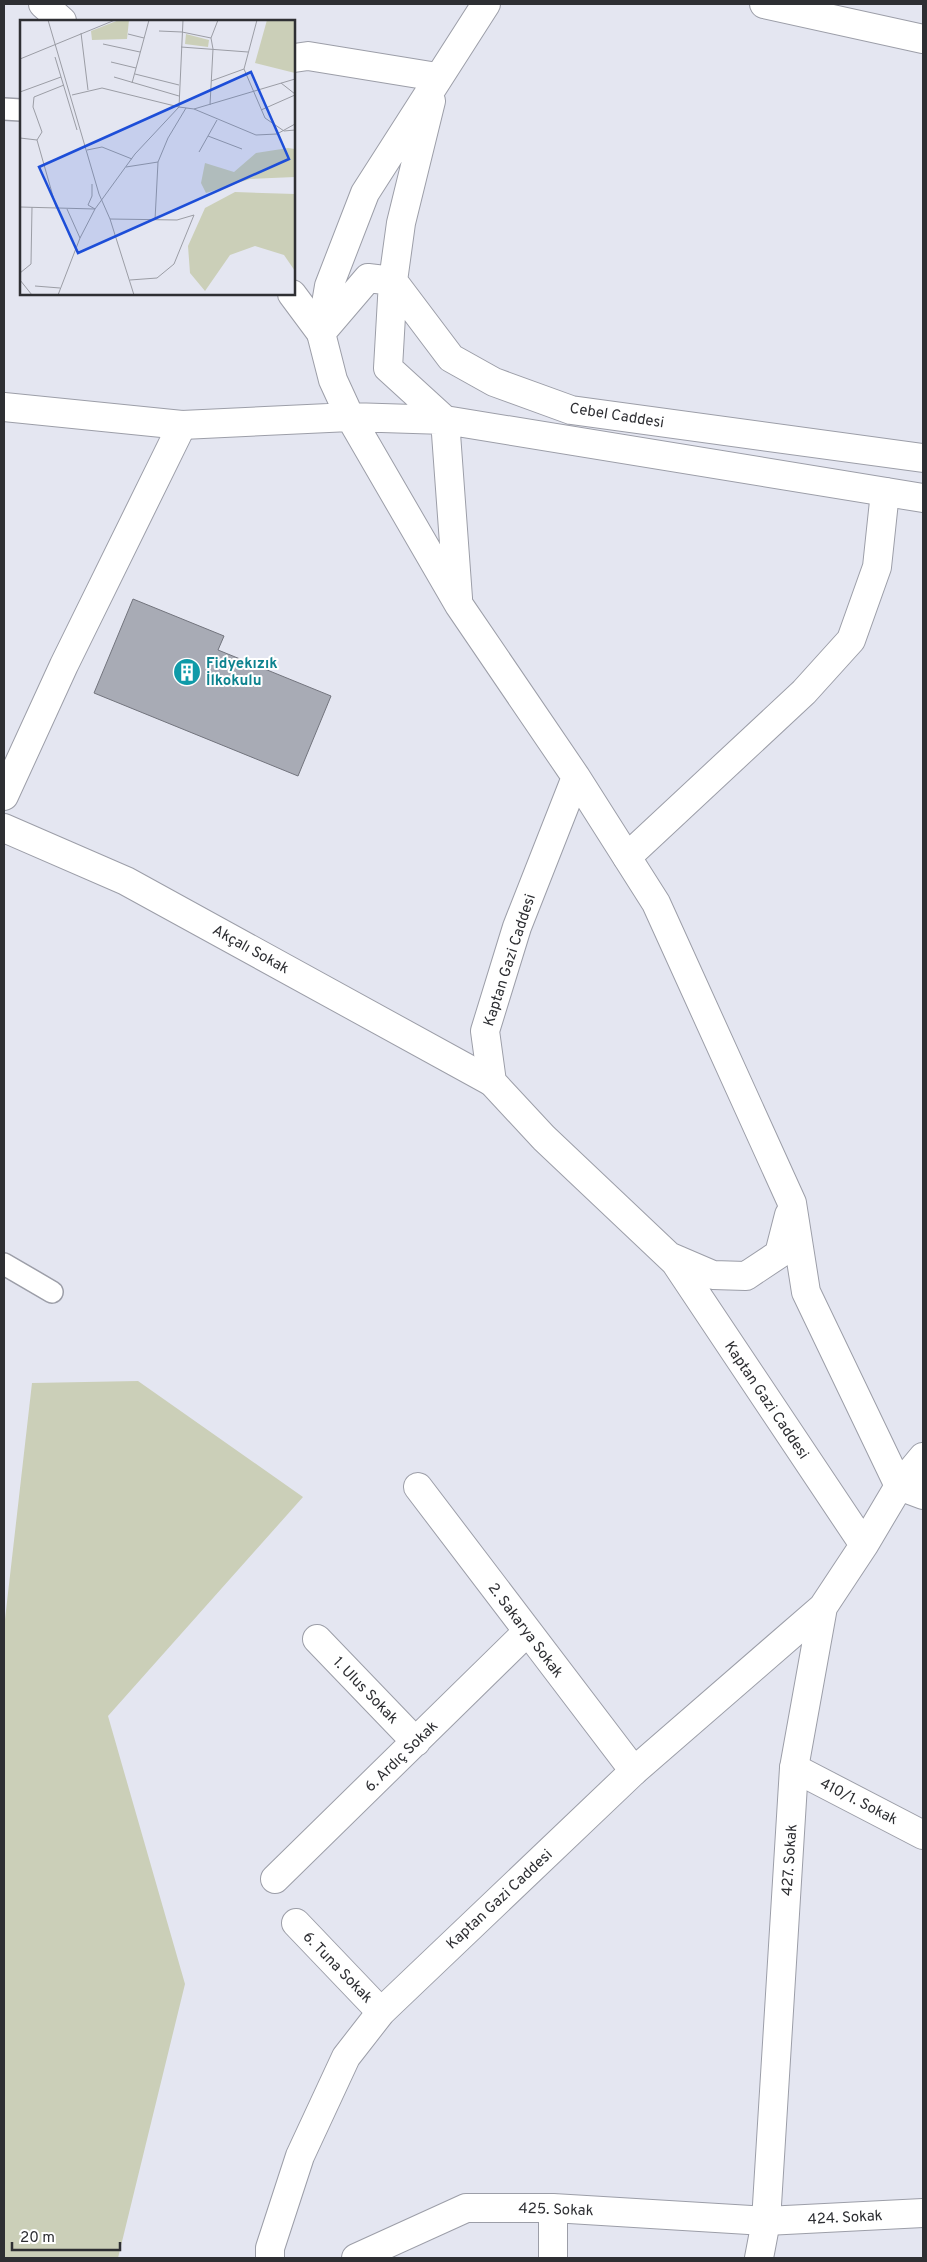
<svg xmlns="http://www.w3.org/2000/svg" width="927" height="2262" font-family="Overpass,sans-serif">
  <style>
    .green { fill: #cbcfb8 }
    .building { fill: #a8abb5; stroke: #72747d }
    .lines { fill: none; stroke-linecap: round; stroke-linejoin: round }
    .lane-casing { stroke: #9c9ea8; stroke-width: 24 }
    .street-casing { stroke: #9c9ea8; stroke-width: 30 }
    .secondary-casing { stroke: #9c9ea8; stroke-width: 30 }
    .lane { stroke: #fff; stroke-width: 21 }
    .street { stroke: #fff; stroke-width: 28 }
    .secondary { stroke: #fff; stroke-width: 28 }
    .labels { text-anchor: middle; stroke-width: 4; stroke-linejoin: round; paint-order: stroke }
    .street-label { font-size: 15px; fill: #2e2f33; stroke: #fff }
    .culture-label { font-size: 15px; font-weight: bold; fill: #0d838f; stroke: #fff; text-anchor: start }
    .inset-road { fill: none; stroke: #9b9da5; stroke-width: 1 }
    .view { fill: #1d4ed8; fill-opacity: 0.15; stroke: #1d4ed8; stroke-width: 2.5 }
    .inset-edge { fill: none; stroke: #2e2f33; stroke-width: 2.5 }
  </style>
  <rect width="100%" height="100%" fill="#e4e6f1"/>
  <path class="green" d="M138 1381 303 1497 108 1716 185 1984 118 2258H4V1628L32 1383Z"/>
  <path class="building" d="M133 599 224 636 218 650 331 696 298 776 94 693Z"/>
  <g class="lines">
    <g class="lane-casing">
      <path id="lane" d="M4 109 21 110
        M4 1264 52 1292"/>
    </g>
    <g class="street-casing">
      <path id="street" d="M43 4 62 21
        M764 4 923 39
        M294 58 308 56 437 77
        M292 294 321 333
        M4 407 182 425 64 665 4 796
        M4 828 126 881 492 1082
        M627 857 804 692 851 640 877 567 885 492
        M899 1486 923 1457
        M418 1487 634 1771
        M317 1639 416 1742
        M794 1768 923 1835
        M275 1879 527 1632
        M296 1923 381 2012
        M553 2208V2258
        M356 2258 466 2208H553L766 2221 923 2213"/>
    </g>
    <g class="secondary-casing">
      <path id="secondary" d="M486 4 365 193 329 286 321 333 333 380 350 417 459 605 576 777 656 903 792 1203 806 1292 899 1486
        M431 101 401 223 393 281 388 368 445 420 458 598
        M321 333 368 278 393 281 451 358 494 382 571 410 923 458
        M182 425 350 417 445 420 923 498
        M576 777 517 927 485 1031 492 1082 544 1138 675 1262 864 1545
        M671 1257 713 1275 746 1276 779 1254 789 1215
        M899 1486 923 1495
        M270 2258V2248L300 2156 346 2057 381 2012 634 1771 823 1607
        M759 2258 766 2221 794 1768 823 1607 864 1545 899 1486"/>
    </g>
    <use href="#lane" class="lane"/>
    <use href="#street" class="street"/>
    <use href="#secondary" class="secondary"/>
  </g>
  <defs>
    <g id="building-disc" transform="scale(1.4375)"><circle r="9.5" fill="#0f9aa8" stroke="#fff"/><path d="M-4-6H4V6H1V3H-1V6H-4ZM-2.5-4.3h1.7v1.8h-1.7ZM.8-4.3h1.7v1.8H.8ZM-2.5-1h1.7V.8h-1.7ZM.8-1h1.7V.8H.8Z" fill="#fff"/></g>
  </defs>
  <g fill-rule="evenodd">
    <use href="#building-disc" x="187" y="672"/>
  </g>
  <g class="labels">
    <g class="street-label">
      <text transform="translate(617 415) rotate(9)" y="5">Cebel Caddesi</text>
      <text transform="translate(251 949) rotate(29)" y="5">Akçalı Sokak</text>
      <text transform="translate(509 960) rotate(-72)" y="5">Kaptan Gazi Caddesi</text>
      <text transform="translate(767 1400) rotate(56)" y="5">Kaptan Gazi Caddesi</text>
      <text transform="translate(526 1630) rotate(53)" y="5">2. Sakarya Sokak</text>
      <text transform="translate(366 1690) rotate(46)" y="5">1. Ulus Sokak</text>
      <text transform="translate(401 1756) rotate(-44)" y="5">6. Ardıç Sokak</text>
      <text transform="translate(859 1801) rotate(27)" y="5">410/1. Sokak</text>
      <text transform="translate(789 1860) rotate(-86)" y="5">427. Sokak</text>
      <text transform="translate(499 1899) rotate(-43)" y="5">Kaptan Gazi Caddesi</text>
      <text transform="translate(338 1967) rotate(46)" y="5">6. Tuna Sokak</text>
      <text transform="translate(556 2209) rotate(2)" y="5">425. Sokak</text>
      <text transform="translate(845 2217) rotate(-3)" y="5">424. Sokak</text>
    </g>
    <g class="culture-label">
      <text x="206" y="668">Fidyekızık<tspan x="206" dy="17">İlkokulu</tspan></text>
    </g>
  </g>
  <g transform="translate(20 20)">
    <rect width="275" height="275" fill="#e4e6f1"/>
    <path d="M99 0H109L107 19 72 20 71 11ZM247 0H275V53L235 43ZM166 14 189 20 188 27 165 24ZM268 128 275 129V157L230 159 186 173 181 163 185 143 214 152 236 133ZM215 172 275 174V251L264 235 235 226 210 235 185 271 170 253 168 226 185 188Z" fill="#cbcfb8"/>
    <path class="inset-road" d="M28 0 79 174 90 199M237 0 224 49 245 98 264 111 275 110M139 11 162 12 191 18M61 13 68 70M108 14 124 18M83 24 120 32M161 27 228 32M35 37 57 110M0 39 95 0M91 42 116 48M115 54 159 65M94 57 159 76M191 61 224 49M112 63 129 0M261 63 275 74M0 72 41 57M52 75 82 68 159 87M190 85 193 29 191 18 198 0M159 87 174 89 275 59M159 87 163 0M174 89 236 115 257 114 275 104M241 90 275 75M188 116 222 129M0 118 17 120M17 120 22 112 13 87 14 77 44 65M17 120 36 187M67 130 82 127 112 139M179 132 197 100M106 147 138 142 148 118 166 88M72 164V176L68 185 75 189M0 187 75 189 115 134 159 87M47 189 60 218M135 200 138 142M0 253 11 244 12 187M0 260 12 275M110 260 137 258 154 244 174 195 157 200 90 199 114 275M15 266 40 268M38 275 60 218 75 189"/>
    <path class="view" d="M231 52 269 139 58 233 19 147Z"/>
    <rect width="275" height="275" class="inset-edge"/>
  </g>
  <rect width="927" height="2262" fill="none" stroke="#2e2f33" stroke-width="10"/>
  <path d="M12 2242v8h108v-8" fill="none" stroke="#2e2f33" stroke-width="2.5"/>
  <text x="20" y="2242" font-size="15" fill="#2e2f33" stroke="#ffffff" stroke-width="4" paint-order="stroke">20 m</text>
</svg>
